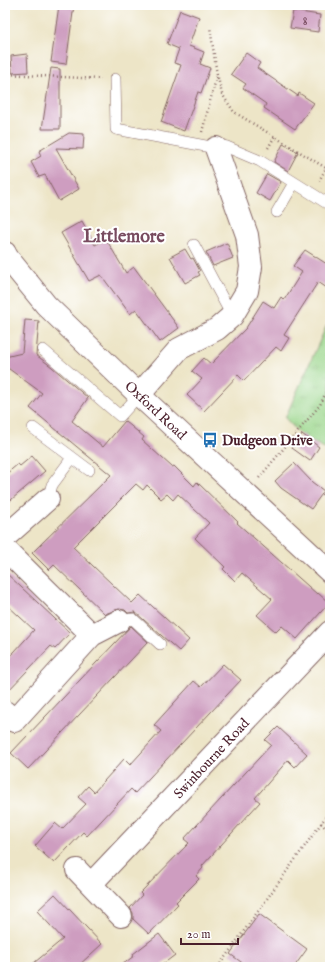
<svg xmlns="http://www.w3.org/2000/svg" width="335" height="972" font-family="'IM FELL English',serif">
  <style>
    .park { fill: url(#park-tufts); stroke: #727a5a }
    .building { fill: #ce9dc0 }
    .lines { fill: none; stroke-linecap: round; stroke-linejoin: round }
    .lane-casing { stroke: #836462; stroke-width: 12 }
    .street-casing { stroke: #836462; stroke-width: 24 }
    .secondary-casing { stroke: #836462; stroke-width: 24 }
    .path { stroke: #836462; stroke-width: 2.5; stroke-dasharray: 1 3; stroke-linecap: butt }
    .lane { stroke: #fff; stroke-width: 11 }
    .street { stroke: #fff; stroke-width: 22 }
    .secondary { stroke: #fff; stroke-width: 22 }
    .labels { text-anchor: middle; stroke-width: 4; stroke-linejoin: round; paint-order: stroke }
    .number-label { font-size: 12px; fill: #6b3e50 }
    .street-label { font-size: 14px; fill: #4a1f2b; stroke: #fff }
    .poi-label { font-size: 14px; font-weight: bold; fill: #4a1f2b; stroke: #fff; text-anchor: start }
    .district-label { font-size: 18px; font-weight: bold; fill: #784b5f; stroke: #fff }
  </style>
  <defs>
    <pattern id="park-tufts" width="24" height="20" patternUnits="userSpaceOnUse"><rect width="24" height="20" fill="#99d589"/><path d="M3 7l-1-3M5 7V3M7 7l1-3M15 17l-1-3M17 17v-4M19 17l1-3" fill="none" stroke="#85b676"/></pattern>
  </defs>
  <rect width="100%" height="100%" fill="#fff"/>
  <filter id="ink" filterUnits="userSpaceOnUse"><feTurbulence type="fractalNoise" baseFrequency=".025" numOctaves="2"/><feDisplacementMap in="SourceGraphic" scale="8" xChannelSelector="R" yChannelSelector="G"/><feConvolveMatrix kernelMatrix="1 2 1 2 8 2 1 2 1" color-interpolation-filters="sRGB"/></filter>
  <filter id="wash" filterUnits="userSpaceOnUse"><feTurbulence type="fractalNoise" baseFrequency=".012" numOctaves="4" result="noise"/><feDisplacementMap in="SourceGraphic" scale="16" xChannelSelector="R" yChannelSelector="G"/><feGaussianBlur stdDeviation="0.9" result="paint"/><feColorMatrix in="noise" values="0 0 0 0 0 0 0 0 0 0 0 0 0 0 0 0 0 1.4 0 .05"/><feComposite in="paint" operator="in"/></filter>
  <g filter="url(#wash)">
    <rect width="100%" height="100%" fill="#ede5c7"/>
    <path class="park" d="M330 318V451L302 436 285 418Z"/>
    <g id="blocks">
      <path class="building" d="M59 5H74L66 64 51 62Z
        M180 10 199 17 189 46 204 52 200 64 210 68 201 93 198 92 184 131 161 122 181 65 174 63 179 49 167 44Z
        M293 11 320 15 318 32 290 28Z
        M246 53 260 63 257 68 298 96 299 93 314 103 295 129 264 108 266 104 243 88 246 84 231 74Z
        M27 54 28 72 12 73 11 56Z
        M51 68 60 69V129H42Z
        M69 133 84 134 83 149 56 148 79 189 59 201 45 175 39 177 31 162 41 156 39 151Z
        M283 144 298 152 288 171 274 162Z
        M267 174 281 182 270 201 256 193Z
        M82 221 95 245 106 239 126 273 134 267 179 328 160 342 136 309 130 314 101 275 89 281 61 233Z
        M227 243 233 258 213 266 206 252Z
        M185 249 191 259 193 258 200 271 198 272 200 275 185 283 170 257Z
        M305 250 330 266V290L318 282 284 335 289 338 281 351 276 347 244 381 238 375 204 411 187 395 202 379 192 371 204 358 211 364 246 328 263 301 274 308 281 297 284 300 302 272 293 266Z
        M25 320 39 321 36 355 52 367 88 398 72 421 103 447 125 421 144 437 142 440 172 467 174 466 194 486 197 482 238 522 237 523 317 594 318 593 329 603 297 639 282 626 276 632 257 615 272 599 242 573 235 581 223 569 225 567 195 538 209 523 178 494 173 500 167 494 161 499 147 485 143 490 136 484 73 547 132 603 140 595 189 640 179 651 135 612 128 613 125 610 119 609 105 614 54 565 49 570 32 553 111 475 30 408 42 393 5 366V357L22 353Z
        M302 434 319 447 310 461 292 448Z
        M32 456 45 471 5 505V475L18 464 20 466Z
        M294 463 312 482 324 491 311 509 281 488 275 481Z
        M5 572 70 633 55 649 51 646 5 694V662L34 630 5 603Z
        M131 626 148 642 28 769 11 753Z
        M223 664 241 680 135 793 131 789 87 836 83 832 54 863 35 846 55 823 62 829 86 804 78 797 88 786 94 792 124 759 130 765 161 731 154 725 194 681 201 687Z
        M278 727 307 754 295 767 288 760 255 798 260 802 202 866 203 868 196 876 199 879 176 902 178 904 149 934 133 919V913L130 908 142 895 140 893 189 843 184 839 271 745 265 740Z
        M55 894 102 944 77 967H29L63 939 37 911Z
        M259 914 307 949 294 967H248L230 954Z
        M159 934 175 955 159 967H119L134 956 133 954Z"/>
    </g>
  </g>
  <g filter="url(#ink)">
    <use href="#blocks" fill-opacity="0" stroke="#836462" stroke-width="1"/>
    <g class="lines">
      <g class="lane-casing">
        <path id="lane" d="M115 79 116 129 216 148 222 146 227 147 260 161 330 205
          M277 212 294 183
          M194 245 232 316
          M43 350 120 416 139 395
          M33 428 89 470
          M48 499 52 485 72 458
          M119 621 133 619 160 644"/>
      </g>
      <g class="street-casing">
        <path id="street" d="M139 395 179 349 217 329 232 316 247 291 251 267 247 235 216 148
          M5 537 48 499
          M5 549 92 635 14 721 5 712
          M92 635 119 621
          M77 870 121 916
          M91 884 330 632"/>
      </g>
      <g class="secondary-casing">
        <path id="secondary" d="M5 253 7 257 46 305 139 395 330 572"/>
      </g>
      <path class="path" d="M5 74 101 79
        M217 74 222 94 234 112 326 168 319 181
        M202 132 217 75 210 27
        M268 148 275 136
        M259 478 320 405 330 384
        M321 823 330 833
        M218 967 330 811"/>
      <use href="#lane" class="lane"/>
      <use href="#street" class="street"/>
      <use href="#secondary" class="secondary"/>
    </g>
  </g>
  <defs>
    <g id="bus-bare" transform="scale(1.2)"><path d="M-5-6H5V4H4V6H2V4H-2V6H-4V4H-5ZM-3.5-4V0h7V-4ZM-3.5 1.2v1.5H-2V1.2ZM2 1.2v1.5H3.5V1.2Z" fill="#1f6fb2" stroke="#fff" stroke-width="2.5" paint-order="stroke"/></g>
  </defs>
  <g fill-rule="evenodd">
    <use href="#bus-bare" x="210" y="440"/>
  </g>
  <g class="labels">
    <g class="number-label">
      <text x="305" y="25">8</text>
    </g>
    <g class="street-label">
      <text transform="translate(156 410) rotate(43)" y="5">Oxford Road</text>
      <text transform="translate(211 758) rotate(-47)" y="5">Swinbourne Road</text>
    </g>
    <g class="poi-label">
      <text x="222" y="445">Dudgeon Drive</text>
    </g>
    <g class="district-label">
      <text x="124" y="242">Littlemore</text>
    </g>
  </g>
  <rect width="335" height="972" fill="none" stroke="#fff" stroke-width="20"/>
  <path d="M181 938v6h57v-6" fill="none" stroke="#4a1f2b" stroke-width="2"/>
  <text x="187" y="938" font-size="12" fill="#4a1f2b" stroke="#ffffff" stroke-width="3" paint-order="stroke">20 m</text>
</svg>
